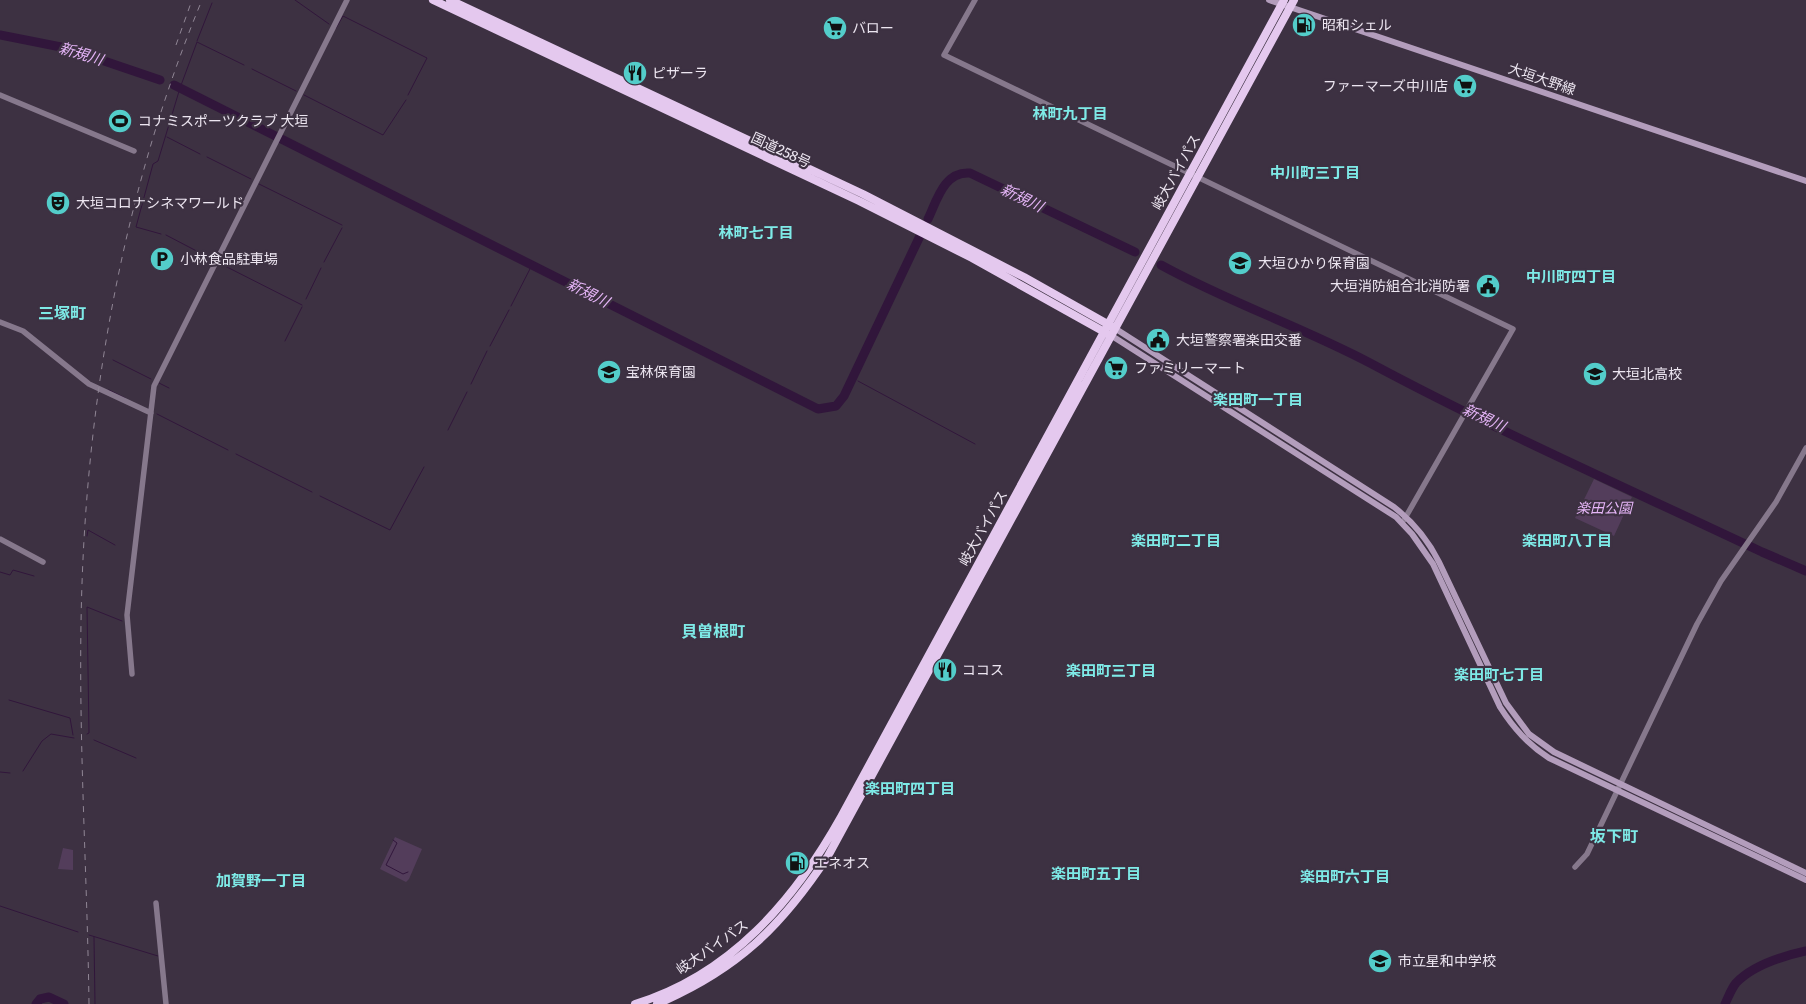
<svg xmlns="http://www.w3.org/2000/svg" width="1806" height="1004" font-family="Literata,'Noto Sans JP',serif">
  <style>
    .green { fill: #533d5b }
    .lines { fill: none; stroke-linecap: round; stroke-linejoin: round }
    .stream { stroke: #31163b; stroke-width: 1 }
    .river { stroke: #31163b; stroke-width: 9 }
    .tertiary { stroke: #86788c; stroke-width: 5.5 }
    .secondary { stroke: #b39dbc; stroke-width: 6 }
    .trunk { stroke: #e4c8ee; stroke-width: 8 }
    .rail { stroke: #908695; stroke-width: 1; stroke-dasharray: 6 6; stroke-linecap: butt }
    .labels { text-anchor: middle; stroke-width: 4.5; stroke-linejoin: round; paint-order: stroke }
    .poi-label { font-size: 14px; fill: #ede6f1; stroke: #3d3142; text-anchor: start }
    .street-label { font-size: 14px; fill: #ede6f1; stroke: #3d3142 }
    .park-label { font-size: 14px; font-style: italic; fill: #e5b5f7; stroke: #3d3142 }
    .water-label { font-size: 15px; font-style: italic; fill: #e4b4f6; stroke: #3d3142 }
    .neighbourhood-label { font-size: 15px; font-weight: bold; fill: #7eeae7; stroke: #3d3142 }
    .quarter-label { font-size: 16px; font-weight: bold; fill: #7eeae7; stroke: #3d3142 }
  </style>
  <rect width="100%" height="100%" fill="#3d3142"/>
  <path class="green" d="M1594 479 1632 497 1614 536 1575 518Z
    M395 837 422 849 409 879 406 882 380 869Z
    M63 848 73 850V870L58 869Z"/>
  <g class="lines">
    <path class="stream" d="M295 0 329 24
      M336 28 343 16 427 58 408 95
      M197 41 212 3
      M252 69 296 91
      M304 95 383 135 406 100
      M167 137 200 154
      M207 157 251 179
      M259 184 342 225
      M161 234 136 227 153 164 158 161 180 88 197 42 244 65
      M166 235 210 258
      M324 262 342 228
      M219 263 302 305
      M306 299 321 268
      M511 306 532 265
      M285 341 302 307
      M490 346 509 310
      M113 360 151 379
      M853 378 855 379
      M858 381 975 444
      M159 383 169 388
      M471 384 487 351
      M109 390 125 398
      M157 414 228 450
      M448 430 467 392
      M236 454 312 492
      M320 496 390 530 424 467
      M87 536 88 530 115 545
      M0 572 10 575 13 570 34 576
      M9 700 70 718 73 735
      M87 734 89 733 87 607 122 621
      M94 740 136 758
      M23 771 42 741 51 734 74 738
      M0 772 10 773
      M393 840 397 843 386 865 403 874 408 872
      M0 906 78 932
      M89 935 158 956
      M94 937 95 1004"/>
    <path class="river" d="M0 35 66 48 160 80
      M174 85 818 409 836 406 844 396 919 238
      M928 219C937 200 944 171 970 173L1135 252
      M1161 265C1228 302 1302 327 1370 363 1497 431 1631 490 1762 552L1806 571
      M36 1004 40 999 49 997 64 1004
      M1725 1004C1728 998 1731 989 1736 983 1753 965 1783 956 1806 951"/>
    <path class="tertiary" d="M975 0 944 55 1513 329 1404 520
      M0 95 134 151
      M0 322 23 331 89 384 151 413
      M0 539 43 562
      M132 674 127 615 154 386 347 0
      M1575 867 1587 854 1697 624 1721 581 1776 502 1806 448
      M156 903 166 1004"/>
    <path class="secondary" d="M1269 0 1806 181
      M1116 329 1394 507C1413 522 1428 540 1439 562L1506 703 1529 734 1554 752 1806 873
      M1112 336 1396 517 1412 534 1433 564 1500 707C1514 729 1528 744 1549 758L1806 880"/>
    <path class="trunk" d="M433 0 859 201 972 258 1108 334
      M450 0 863 194 1024 277 1111 326
      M635 1004C730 975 794 901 841 817L1284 0
      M657 1004C737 970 781 927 828 856L1294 0"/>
    <path class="rail" d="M176 45 192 0
      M89 1004C87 856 76 707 83 559 92 369 129 176 202 0"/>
  </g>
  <defs>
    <g id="fuel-disc" transform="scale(1.25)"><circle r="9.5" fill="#53cdca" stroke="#3d3142"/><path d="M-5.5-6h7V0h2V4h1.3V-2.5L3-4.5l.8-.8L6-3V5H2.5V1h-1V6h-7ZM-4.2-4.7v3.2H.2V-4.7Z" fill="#111"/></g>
    <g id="supermarket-disc" transform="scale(1.25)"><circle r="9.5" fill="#53cdca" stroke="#3d3142"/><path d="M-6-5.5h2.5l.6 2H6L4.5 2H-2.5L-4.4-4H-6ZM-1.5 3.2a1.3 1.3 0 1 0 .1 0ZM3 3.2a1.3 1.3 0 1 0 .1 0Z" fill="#111"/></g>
    <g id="restaurant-disc" transform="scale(1.25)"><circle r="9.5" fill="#53cdca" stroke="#3d3142"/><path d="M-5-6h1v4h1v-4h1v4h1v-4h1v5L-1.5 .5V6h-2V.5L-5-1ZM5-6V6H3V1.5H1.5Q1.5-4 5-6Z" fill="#111"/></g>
    <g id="stadium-disc" transform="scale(1.25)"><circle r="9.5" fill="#53cdca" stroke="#3d3142"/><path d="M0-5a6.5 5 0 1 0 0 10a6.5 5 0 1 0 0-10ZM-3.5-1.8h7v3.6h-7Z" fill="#111"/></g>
    <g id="theatre-disc" transform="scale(1.25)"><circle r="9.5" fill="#53cdca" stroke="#3d3142"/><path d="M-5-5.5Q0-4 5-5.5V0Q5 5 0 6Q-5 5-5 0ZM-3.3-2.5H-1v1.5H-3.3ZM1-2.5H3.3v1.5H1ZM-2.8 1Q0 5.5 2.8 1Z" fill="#111"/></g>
    <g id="parking-disc" transform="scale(1.25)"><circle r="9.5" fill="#53cdca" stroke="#3d3142"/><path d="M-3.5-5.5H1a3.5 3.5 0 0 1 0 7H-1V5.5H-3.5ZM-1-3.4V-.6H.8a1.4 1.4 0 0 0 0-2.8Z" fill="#111"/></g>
    <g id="school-disc" transform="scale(1.25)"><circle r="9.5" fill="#53cdca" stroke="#3d3142"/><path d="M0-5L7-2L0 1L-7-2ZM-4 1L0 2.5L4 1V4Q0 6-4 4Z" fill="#111"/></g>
    <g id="civic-disc" transform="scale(1.25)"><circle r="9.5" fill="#53cdca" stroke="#3d3142"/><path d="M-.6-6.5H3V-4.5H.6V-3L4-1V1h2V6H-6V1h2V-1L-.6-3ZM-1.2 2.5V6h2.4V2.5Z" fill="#111"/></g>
    <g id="university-disc" transform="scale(1.25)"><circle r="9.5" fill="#53cdca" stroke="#3d3142"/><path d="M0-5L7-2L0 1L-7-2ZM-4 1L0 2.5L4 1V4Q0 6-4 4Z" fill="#111"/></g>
  </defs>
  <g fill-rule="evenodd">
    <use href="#fuel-disc" x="1304" y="25"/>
    <use href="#supermarket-disc" x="835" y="28"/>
    <use href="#restaurant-disc" x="635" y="73"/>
    <use href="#supermarket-disc" x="1465" y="86"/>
    <use href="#stadium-disc" x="120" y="121"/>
    <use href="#theatre-disc" x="58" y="203"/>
    <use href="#parking-disc" x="162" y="259"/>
    <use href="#school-disc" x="1240" y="263"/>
    <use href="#civic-disc" x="1488" y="286"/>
    <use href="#civic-disc" x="1158" y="340"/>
    <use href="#supermarket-disc" x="1116" y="368"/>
    <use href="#school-disc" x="609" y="372"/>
    <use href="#university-disc" x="1595" y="374"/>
    <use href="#restaurant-disc" x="945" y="670"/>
    <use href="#fuel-disc" x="797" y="863"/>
    <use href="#school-disc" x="1380" y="961"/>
  </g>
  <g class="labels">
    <g class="poi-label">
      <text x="1322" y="30">昭和シェル</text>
      <text x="852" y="33">バロー</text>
      <text x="652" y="78">ピザーラ</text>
      <text x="1448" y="91" text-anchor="end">ファーマーズ中川店</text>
      <text x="138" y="126">コナミスポーツクラブ 大垣</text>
      <text x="76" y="208">大垣コロナシネマワールド</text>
      <text x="180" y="264">小林食品駐車場</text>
      <text x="1258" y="268">大垣ひかり保育園</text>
      <text x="1470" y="291" text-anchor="end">大垣消防組合北消防署</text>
      <text x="1176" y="345">大垣警察署楽田交番</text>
      <text x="1134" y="373">ファミリーマート</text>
      <text x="626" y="377">宝林保育園</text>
      <text x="1612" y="379">大垣北高校</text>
      <text x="962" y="675">ココス</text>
      <text x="814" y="868">エネオス</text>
      <text x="1398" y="966">市立星和中学校</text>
    </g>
    <g class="street-label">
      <text transform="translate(1542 79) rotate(19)" y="5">大垣大野線</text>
      <text transform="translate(781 150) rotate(25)" y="5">国道258号</text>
      <text transform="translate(1176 172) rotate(-61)" y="5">岐大バイパス</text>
      <text transform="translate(983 528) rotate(-61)" y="5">岐大バイパス</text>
      <text transform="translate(712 947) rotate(-35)" y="5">岐大バイパス</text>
    </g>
    <g class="park-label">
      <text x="1604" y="513">楽田公園</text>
    </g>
    <g class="water-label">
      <text transform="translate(81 54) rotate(17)" y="5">新規川</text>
      <text transform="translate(1022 198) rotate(26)" y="5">新規川</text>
      <text transform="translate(588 293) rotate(27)" y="5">新規川</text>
      <text transform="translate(1484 418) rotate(25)" y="5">新規川</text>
    </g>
    <g class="neighbourhood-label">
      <text x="1070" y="119">林町九丁目</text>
      <text x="1315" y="178">中川町三丁目</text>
      <text x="756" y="238">林町七丁目</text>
      <text x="1571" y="282">中川町四丁目</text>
      <text x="1258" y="405">楽田町一丁目</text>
      <text x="1176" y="546">楽田町二丁目</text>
      <text x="1567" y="546">楽田町八丁目</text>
      <text x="1111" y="676">楽田町三丁目</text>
      <text x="1499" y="680">楽田町七丁目</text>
      <text x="910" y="794">楽田町四丁目</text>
      <text x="1096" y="879">楽田町五丁目</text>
      <text x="1345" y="882">楽田町六丁目</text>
      <text x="261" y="886">加賀野一丁目</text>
    </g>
    <g class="quarter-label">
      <text x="62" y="319">三塚町</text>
      <text x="713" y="637">貝曽根町</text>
      <text x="1614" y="842">坂下町</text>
    </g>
  </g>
</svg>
